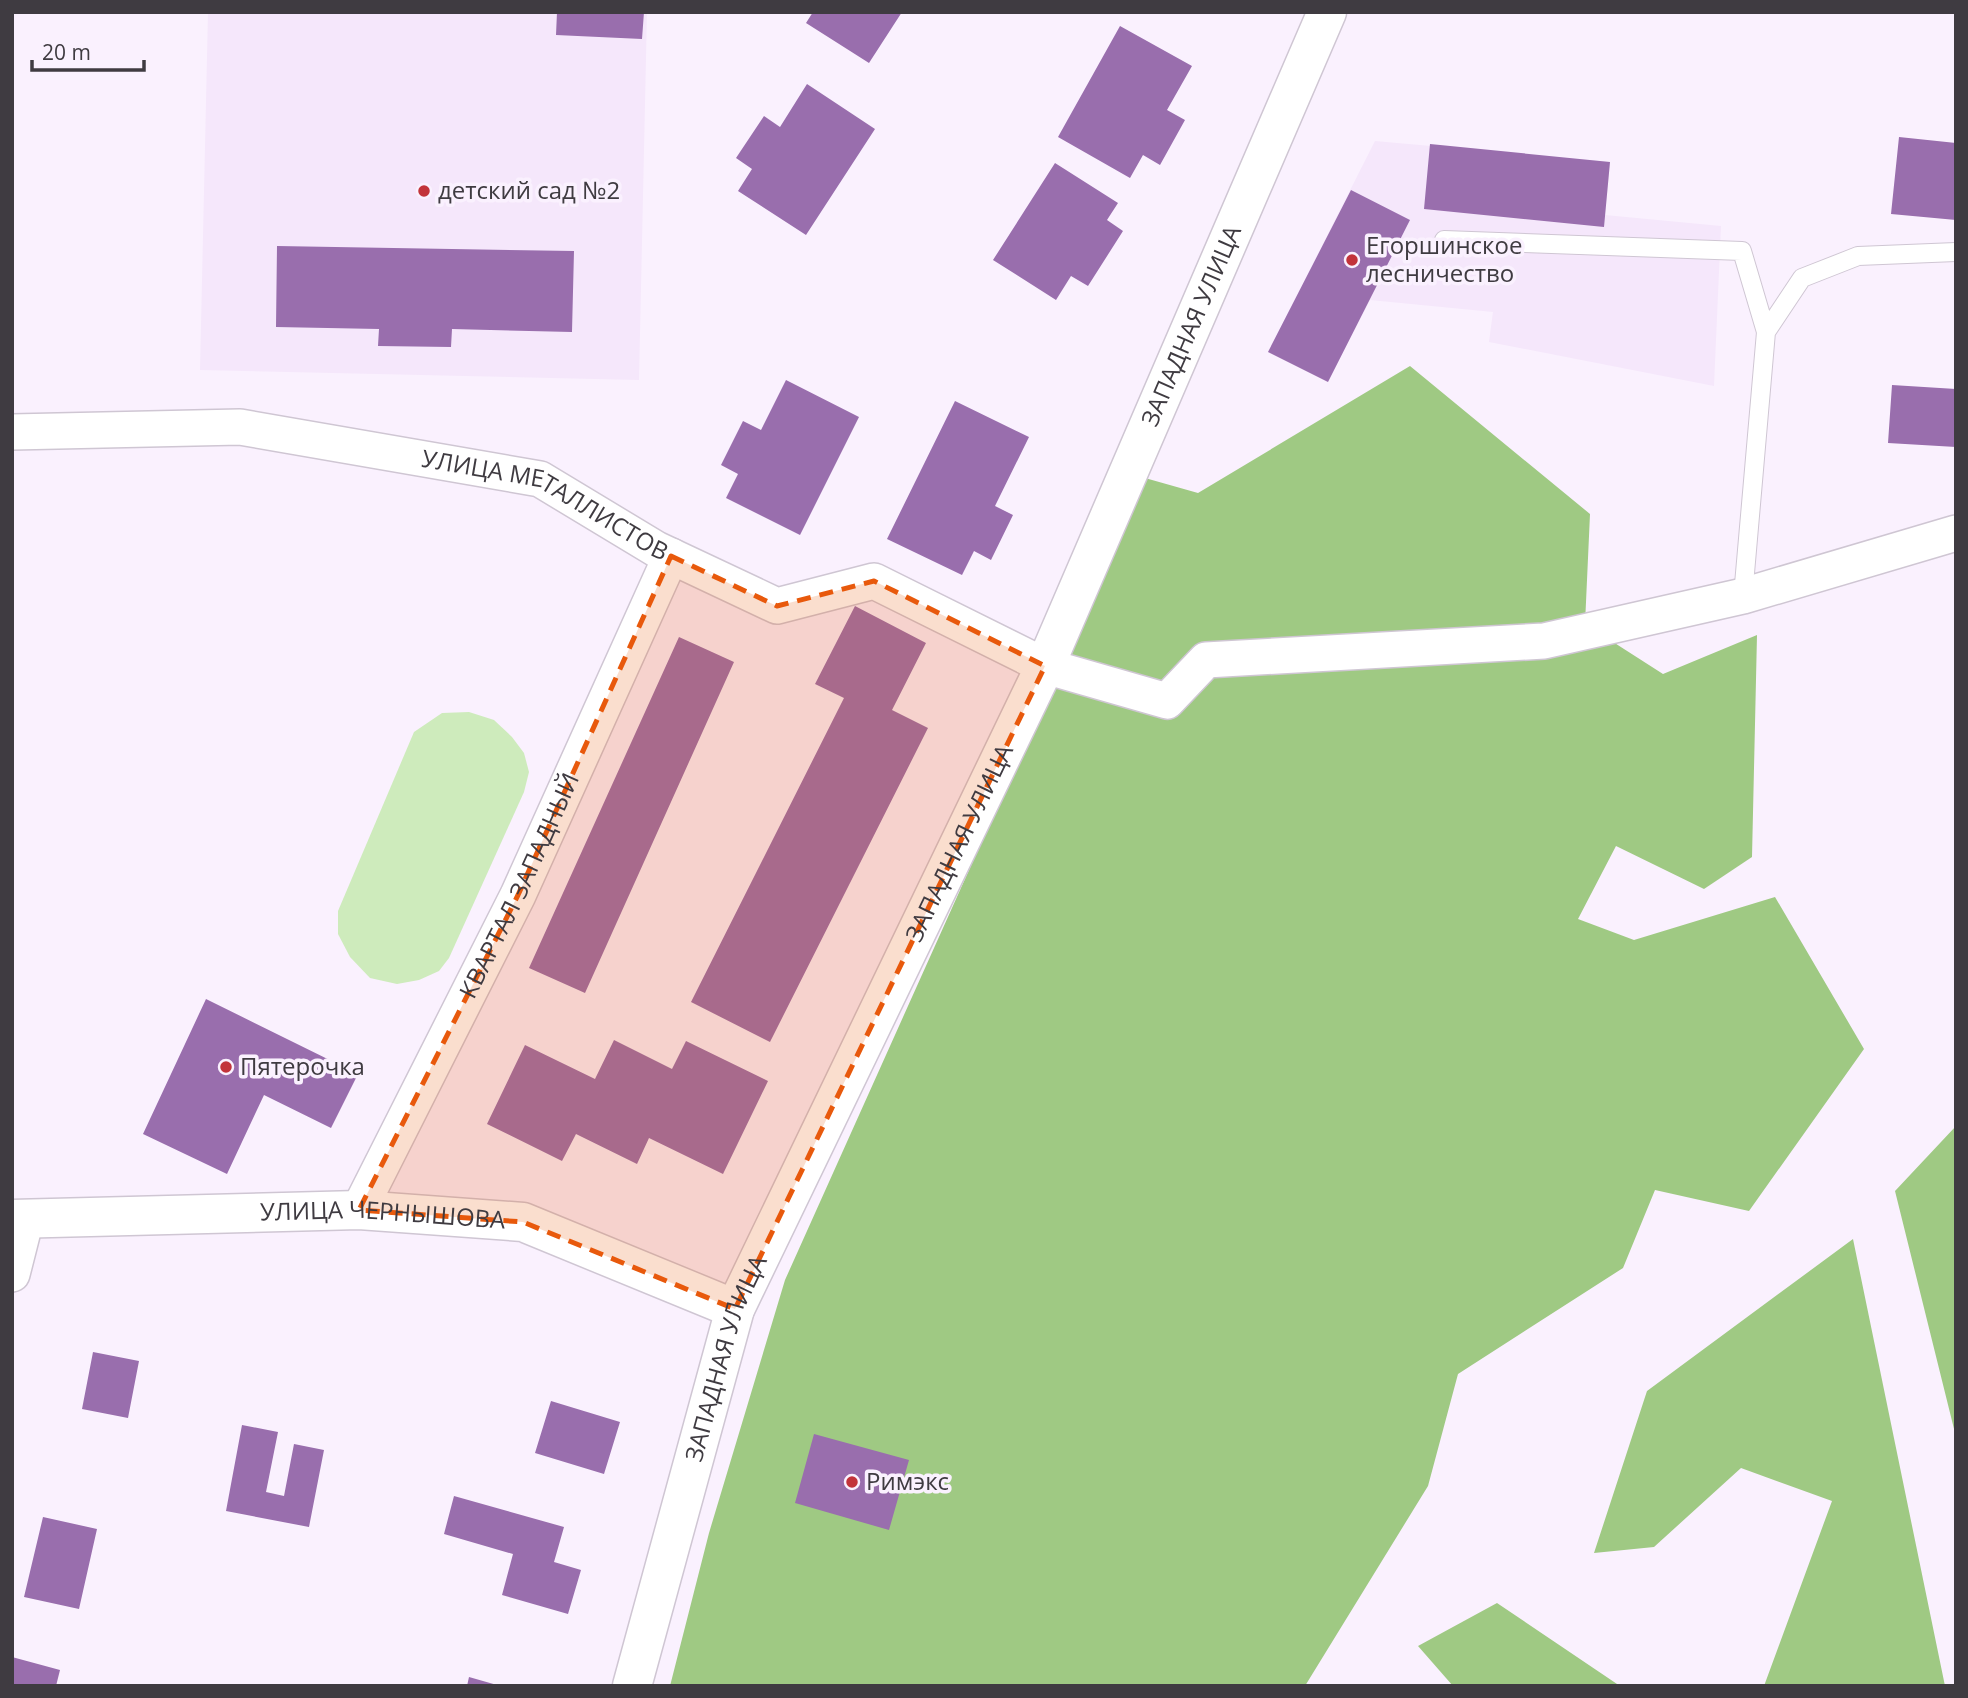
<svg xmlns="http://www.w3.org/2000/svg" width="1968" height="1698" font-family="'Open Sans',sans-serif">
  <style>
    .built { fill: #f5e7fb }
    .green { fill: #ceebbc }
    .forest { fill: #9fc983 }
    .building { fill: #996ead }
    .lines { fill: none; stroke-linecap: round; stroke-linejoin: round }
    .service-casing { stroke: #cfc6d3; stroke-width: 20 }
    .minor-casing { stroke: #cfc6d3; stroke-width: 38 }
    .tertiary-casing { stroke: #cfc6d3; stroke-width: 41 }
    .service { stroke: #fff; stroke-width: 18 }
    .minor { stroke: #fff; stroke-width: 35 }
    .tertiary { stroke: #fff; stroke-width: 38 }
    .marked { fill: #e8590c; fill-opacity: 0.2; stroke: #e8590c; stroke-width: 5; stroke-dasharray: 14 9; stroke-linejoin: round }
    .poi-dot { fill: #c2333a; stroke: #faf1fe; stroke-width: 2.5 }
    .labels { text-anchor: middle; stroke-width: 7; stroke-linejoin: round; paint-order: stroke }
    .poi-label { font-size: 24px; fill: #3f3b41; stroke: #faf1fe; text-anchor: start }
    .street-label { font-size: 24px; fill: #3f3b41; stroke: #faf1fe }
  </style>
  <rect width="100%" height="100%" fill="#faf1fe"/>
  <path class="built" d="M208 12H647L639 380 200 370Z
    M1375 141 1610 162 1605 215 1721 226 1714 386 1489 342 1493 312 1370 300 1328 382 1268 352Z"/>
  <path class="green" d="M469 712 494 720 512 737 524 753 529 772 524 792 449 958 439 971 419 980 397 984 370 978 350 957 338 934V911L414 732 442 713Z"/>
  <path class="forest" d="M1410 366 1590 514 1585 624 1663 674 1757 635 1752 857 1704 889 1616 846 1578 919 1634 940 1775 897 1864 1049 1749 1211 1655 1190 1623 1268 1458 1374 1428 1486 1305 1686H670L709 1533 785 1280 1145 478 1198 493Z
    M1956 1126V1437L1895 1191Z
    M1853 1239 1945 1686H1764L1832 1501 1741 1468 1654 1547 1594 1553 1647 1391Z
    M1497 1603 1620 1686H1453L1418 1646Z"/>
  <path class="building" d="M557 12H644L642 39 556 35Z
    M813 12H902L869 63 806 23Z
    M1120 26 1192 66 1167 110 1185 120 1160 165 1143 155 1130 178 1058 137Z
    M807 84 875 129 806 235 738 191 752 169 736 158 764 116 780 127Z
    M1899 137 1956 143V220L1891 214Z
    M1430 144 1610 162 1604 227 1424 209Z
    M1055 163 1118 203 1107 220 1123 231 1088 286 1071 276 1056 300 993 260Z
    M1351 190 1410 220 1328 382 1268 352Z
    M277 246 574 251 572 332 452 329 451 347 378 346 379 329 276 327Z
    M786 380 859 417 800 535 726 498 738 474 721 465 743 421 761 430Z
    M1892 385 1956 389V447L1888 443Z
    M955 401 1029 437 995 506 1013 515 991 560 974 551 962 575 887 539Z
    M855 606 926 643 892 710 928 728 770 1042 691 1002 844 698 815 684Z
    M679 637 734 662 585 993 529 968Z
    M206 999 358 1074 331 1128 264 1095 227 1174 143 1134Z
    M614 1040 672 1069 686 1041 768 1081 723 1174 649 1138 637 1164 576 1134 562 1161 487 1124 525 1045 595 1079Z
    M93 1352 139 1361 128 1418 82 1409Z
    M551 1401 620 1422 604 1474 535 1453Z
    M242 1425 278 1432 266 1492 284 1496 294 1444 324 1450 309 1527 226 1511Z
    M814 1434 909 1460 889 1530 795 1503Z
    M454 1496 564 1527 554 1562 581 1570 568 1614 502 1595 513 1554 444 1534Z
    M43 1517 97 1529 79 1609 24 1597Z
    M12 1657 60 1670 56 1686H12Z
    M469 1677 497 1685V1686H467Z"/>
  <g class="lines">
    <g class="service-casing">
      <path id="service" d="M1444 240 1742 251 1766 332
        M1743 596 1766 332 1802 278 1858 256 1956 252"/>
    </g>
    <g class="minor-casing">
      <g id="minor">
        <path id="s1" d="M12 432 240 427 540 479 656 549 777 606 874 581 1045 666 1167 701 1206 660 1544 641 1743 596 1956 533"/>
        <path id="s2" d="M359 1210 518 895 671 556"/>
        <path d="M12 1274 26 1219"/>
      </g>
    </g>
    <g class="tertiary-casing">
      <g id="tertiary">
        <path id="s3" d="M12 1219 359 1210 523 1222 735 1309"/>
        <path id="s4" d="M632 1686 735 1309 1045 666 1327 12"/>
      </g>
    </g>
    <use href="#service" class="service"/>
    <use href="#minor" class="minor"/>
    <use href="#tertiary" class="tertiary"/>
  </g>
  <path class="marked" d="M671 556 777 606 874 581 1045 666 735 1309 523 1222 359 1210 518 895Z"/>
  <g class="poi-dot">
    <circle cx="424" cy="191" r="7"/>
    <circle cx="1352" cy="260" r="7"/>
    <circle cx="226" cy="1067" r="7"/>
    <circle cx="852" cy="1482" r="7"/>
  </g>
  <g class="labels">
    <g class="poi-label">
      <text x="438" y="199">детский сад №2</text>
      <text x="1366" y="254">Егоршинское<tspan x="1366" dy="28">лесничество</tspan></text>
      <text x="240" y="1075">Пятерочка</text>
      <text x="866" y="1490">Римэкс</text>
    </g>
    <g class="street-label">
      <text dy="8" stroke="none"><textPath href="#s4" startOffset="1475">ЗАПАДНАЯ УЛИЦА</textPath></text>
      <text dy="8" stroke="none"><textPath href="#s1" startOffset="546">УЛИЦА МЕТАЛЛИСТОВ</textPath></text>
      <text dy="8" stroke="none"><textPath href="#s4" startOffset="908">ЗАПАДНАЯ УЛИЦА</textPath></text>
      <text dy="8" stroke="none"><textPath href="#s2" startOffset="362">КВАРТАЛ ЗАПАДНЫЙ</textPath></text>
      <text dy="8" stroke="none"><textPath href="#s3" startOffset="371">УЛИЦА ЧЕРНЫШОВА</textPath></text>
      <text dy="8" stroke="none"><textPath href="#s4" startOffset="341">ЗАПАДНАЯ УЛИЦА</textPath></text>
    </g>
  </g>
  <rect width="1968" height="1698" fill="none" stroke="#3f3b41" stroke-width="28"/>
  <path d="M32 60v10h112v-10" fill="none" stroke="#3f3b41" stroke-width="3.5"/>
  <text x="42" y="60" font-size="21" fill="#3f3b41" stroke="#faf1fe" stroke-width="5" paint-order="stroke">20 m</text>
</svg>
